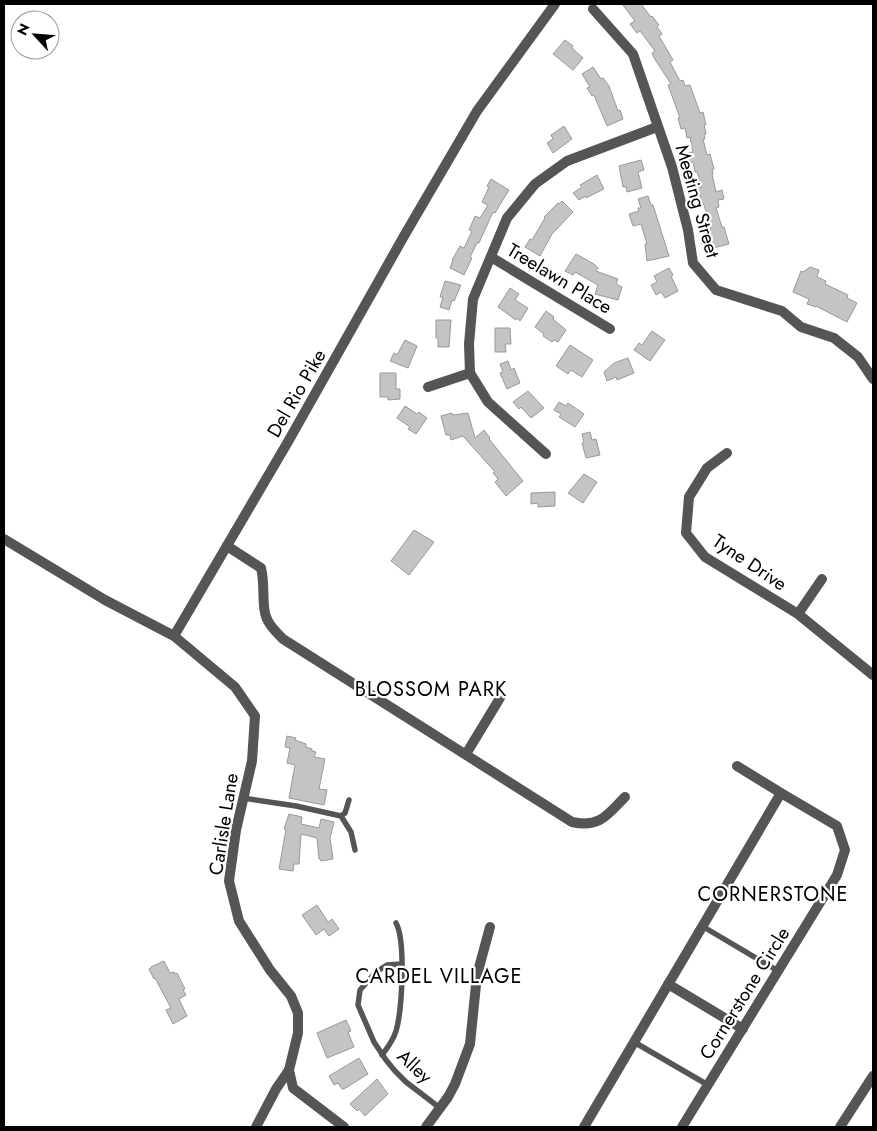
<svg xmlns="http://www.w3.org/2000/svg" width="877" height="1131" font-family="Jost,sans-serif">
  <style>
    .building { fill: #c4c4c4; stroke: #999 }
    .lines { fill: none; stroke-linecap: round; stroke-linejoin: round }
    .service { stroke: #555; stroke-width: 5.5 }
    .minor { stroke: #555; stroke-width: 10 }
    .tertiary { stroke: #555; stroke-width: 10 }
    .labels { text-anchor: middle; stroke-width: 4.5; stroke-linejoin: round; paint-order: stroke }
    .street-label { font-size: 19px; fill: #000; stroke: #fff }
    .neighbourhood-label { font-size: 20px; letter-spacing: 1px; fill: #000; stroke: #fff }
  </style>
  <rect width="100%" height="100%" fill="#fff"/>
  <path class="building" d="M622 4H641L651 17 652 16 659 25 657 27 662 34 659 36 673 60 670 62 680 81 683 80 685 86 690 85 700 113 703 112 706 125H704L706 134H704L705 139H703L707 155 710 154 714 169H712L713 174H712L716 192 722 190 724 199 718 200 719 207 716 208 722 227H724L729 244 713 248 709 230H711L706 211 697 188 702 187 697 172H695L693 162 690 163 687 153 693 152 690 137 687 138 685 128 681 129 678 118H680L668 85 671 84 654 58 652 53 655 51 640 31 637 33 630 24 635 21Z
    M565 40 573 46 572 48 583 58 573 70 553 54Z
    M593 67 601 79 603 78 609 86 618 111 620 110 623 119 607 126 594 95 592 96 587 88 590 87 582 74Z
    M564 126 572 139 553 153 547 143 553 139 551 135Z
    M641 160 644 170 638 172 642 188 627 192 626 187H623L619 166Z
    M597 175 604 189 586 198V196L579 200 573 193 582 187 580 185Z
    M491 179 509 190 495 213 493 212 479 243H477L470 257 472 258 464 275 450 268 453 260H452L460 246 464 248 472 231 469 230 475 216 480 218 488 205 482 202 489 187 487 186Z
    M648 196 651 205H653L669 256 647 261 645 244H647L641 224 633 226 629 214 639 211 638 208H641L638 199Z
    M562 201 573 212 552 234 540 256 525 247 530 239 532 240 545 218 544 217 558 203 559 204Z
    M576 254 594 264 598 268 596 271 618 279 616 284 622 287 618 300 595 294 598 285 575 272 573 275 565 271Z
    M810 267 819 270 817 277 826 281 825 284 848 295 847 298 857 303 847 322 816 306V307L807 304 809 299 793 292 801 271 803 272Z
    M669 268 673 275 671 276 678 291 665 298 661 292 656 295 651 285 657 282 654 276Z
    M445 281 461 285 454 301 452 300 449 310 440 307 443 297H440Z
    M510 288 519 294 515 300 528 308 520 321 517 318 516 320 498 307Z
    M546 311 554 317 553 319 566 330 558 342 554 340 552 342 543 336 544 334 535 327Z
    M436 320H451L449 347H438V338H436Z
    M495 328H510L511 344H505L506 352H495Z
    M652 331 665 340 650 361 634 350 639 343 642 345Z
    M405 340 417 346 408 368 390 361 394 353 397 355Z
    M570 345 593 360 582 377 571 370 568 374 556 366Z
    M628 358 634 373 617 380 616 377 607 381 604 372 614 363Z
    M508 361 511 370 514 368 520 383 507 389 500 373 503 372 500 364Z
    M380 373H396V389H400V399L388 400V397H380Z
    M528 391 544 408 531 418 521 407 519 409 513 402Z
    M559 402 566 406 568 403 584 414 575 427 559 417 561 414 554 410Z
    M405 406 417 414 419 412 427 418 416 434 408 429 410 427 397 418Z
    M452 413 453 415 468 413 475 438 484 430 490 438 489 439 523 481 506 496 495 482 498 479 493 473 495 472 463 436 451 440 450 435H446L441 416Z
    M590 432 592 440 596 439 600 455 586 458 582 443 584 442 582 434Z
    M584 474 597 482 583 503 568 493Z
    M555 492V506L538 507V503L531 504V493Z
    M414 530 434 542 409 575 391 561Z
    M287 736 296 738 295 740 306 744V747L312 749V751L316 752 314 757 325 759 319 789 327 790 324 805 289 798 295 765 287 763 290 748 285 747Z
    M289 814 302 817 301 824 319 828 321 819 334 822 330 838 333 859 321 861 320 859H319L317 838 301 834 299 864H294L293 871 279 869 286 829H284Z
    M317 905 328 922 332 919 339 929 329 936 324 929 316 935 302 915Z
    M164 961 170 973 174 972 175 974 177 973 185 989 183 990 186 995 179 999 187 1016 173 1024 166 1010 171 1008 155 978 154 979 149 969 151 968V967Z
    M346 1020 351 1031 348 1032 354 1047 327 1058 317 1033Z
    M359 1058 368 1074 344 1089H342L338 1083 334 1085 329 1076Z
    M377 1079 388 1094 365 1116 359 1109 357 1111 350 1104Z"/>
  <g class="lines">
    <path class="service" d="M243 798 296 806 341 816 345 813 349 800
      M341 816 351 832 355 850
      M702 926 778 971
      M401 964 387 965 376 972 360 990 358 1005 374 1042 386 1060 395 1071 406 1082 440 1108
      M634 1042 708 1085
      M382 1055C388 1047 393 1041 396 1031 402 1011 406 941 396 923"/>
    <path class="minor" d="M593 9 633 54 672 167 688 230 693 263 716 290 782 311 801 327 834 338 858 357 873 379
      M491 257 610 329
      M428 387 470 373
      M727 453 707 468 689 497 686 533 705 557 798 614 873 675
      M546 454 488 402 470 373 469 344 473 299 507 218 535 184 567 161 657 127
      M227 546 261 568C265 584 262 600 265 613 267 623 275 631 283 639L572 822C600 828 607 815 625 797
      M798 614 822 579
      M466 754 500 698
      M737 766 781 793
      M668 984 743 1029
      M256 1127 276 1089 289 1070
      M426 1127 448 1097 455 1084 470 1044 477 975 490 927
      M584 1127 781 793 837 826 845 850 837 875 682 1127
      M840 1127 873 1076"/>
    <path class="tertiary" d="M4 539 105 600 174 636 235 687 255 716 252 761 236 830 229 881 239 921 270 970 291 996 298 1013V1033L289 1070 293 1088 344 1127
      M174 636 289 440 404 236 477 111 555 4"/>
  </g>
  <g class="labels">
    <g class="street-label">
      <text transform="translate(698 201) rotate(74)" y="7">Meeting Street</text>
      <text transform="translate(560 278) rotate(31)" y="7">Treelawn Place</text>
      <text transform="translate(296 393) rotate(-60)" y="7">Del Rio Pike</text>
      <text transform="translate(750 562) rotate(34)" y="7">Tyne Drive</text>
      <text transform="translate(223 824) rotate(-81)" y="7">Carlisle Lane</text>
      <text transform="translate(744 993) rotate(-58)" y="7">Cornerstone Circle</text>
      <text transform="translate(415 1066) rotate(43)" y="7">Alley</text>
    </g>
    <g class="neighbourhood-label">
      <text x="431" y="696">BLOSSOM PARK</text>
      <text x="773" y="901">CORNERSTONE</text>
      <text x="439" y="983">CARDEL VILLAGE</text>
    </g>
  </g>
  <rect width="877" height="1131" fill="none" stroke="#000000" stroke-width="10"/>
  <g transform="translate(35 35) rotate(296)"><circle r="24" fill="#ffffff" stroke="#999999"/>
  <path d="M0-4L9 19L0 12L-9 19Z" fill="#000000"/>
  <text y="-8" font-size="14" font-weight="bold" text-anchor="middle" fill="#000000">N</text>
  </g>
</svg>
